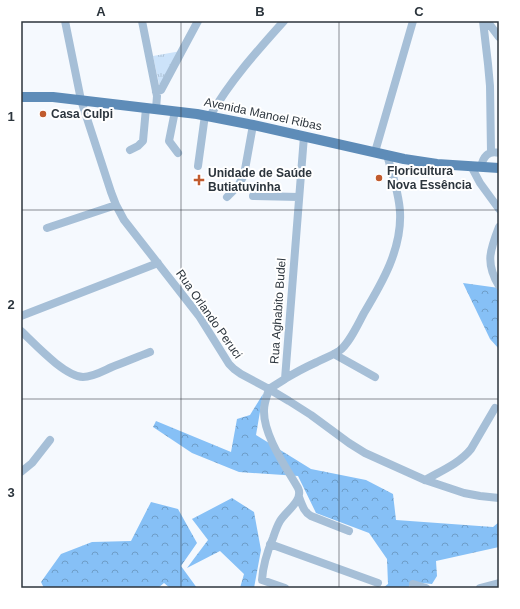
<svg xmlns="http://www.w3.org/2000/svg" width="520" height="609" font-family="Helvetica,sans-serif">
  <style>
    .grass { fill: url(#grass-tufts) }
    .forest { fill: url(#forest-crowns) }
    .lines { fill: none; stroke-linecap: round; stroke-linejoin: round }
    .minor { stroke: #a6bfd7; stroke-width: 8 }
    .major { stroke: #5e8cb8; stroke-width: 10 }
    .grid { fill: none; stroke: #2c353d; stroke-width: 1; stroke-opacity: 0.55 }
    .poi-dot { fill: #c15b2e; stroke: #fff; stroke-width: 1.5 }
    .labels { text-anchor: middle; stroke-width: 4; stroke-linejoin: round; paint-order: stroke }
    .poi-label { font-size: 12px; font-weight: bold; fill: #2c353d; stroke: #fff; text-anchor: start }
    .street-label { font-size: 12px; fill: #2c353d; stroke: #fff }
    .neatline { fill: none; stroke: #2c353d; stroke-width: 1.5 }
    .grid-label { font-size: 13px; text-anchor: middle; font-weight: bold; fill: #2c353d }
  </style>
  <defs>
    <pattern id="grass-tufts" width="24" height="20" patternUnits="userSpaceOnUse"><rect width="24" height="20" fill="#cce3fa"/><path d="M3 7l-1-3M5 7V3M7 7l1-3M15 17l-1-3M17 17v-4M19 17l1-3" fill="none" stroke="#afc3d7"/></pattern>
    <pattern id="forest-crowns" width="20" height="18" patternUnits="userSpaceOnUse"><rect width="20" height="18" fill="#86c0f6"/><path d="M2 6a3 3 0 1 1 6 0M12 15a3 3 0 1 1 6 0" fill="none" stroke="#6e9dc8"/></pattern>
  </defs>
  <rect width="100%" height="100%" fill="#f5f9fe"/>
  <path class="grass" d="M181 51 161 84H159L153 56Z"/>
  <path class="forest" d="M463 283 499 288V349L490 339Z
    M263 394 256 435 311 469 366 480 393 494 396 520 493 527 499 522V547L436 561 437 576 432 584 412 582 408 588H383L388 584 387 559 369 533 316 513 298 476 239 472 192 453 153 427 156 421 231 452 237 419 250 415Z
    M232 498 254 512 261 550 254 588H240L244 574 220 551 187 568 208 540 192 519Z
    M151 502 178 509 197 543 181 566 197 588H170L164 583 158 588H44L41 582 61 554 92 542 131 541Z"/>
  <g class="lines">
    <path class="minor" d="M65 21 81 100 111 192 116 205 124 220 199 316 229 364 234 369 241 374 269 389 289 401 311 415 349 443 365 453 425 480 464 493 480 496 499 498
      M142 21 157 96 156 109
      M483 21 488 64 490 86 491 152
      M487 21 499 37
      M156 92 161 90 198 21
      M175 111 169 141 178 153
      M210 116C230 81 257 51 284 21
      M130 150 138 146 143 141 146 108
      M375 152 413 21
      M198 166 205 115
      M471 166 480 183 499 209
      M481 167C483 157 488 150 499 153
      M253 196 299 197
      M227 197 238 186 244 175 253 125
      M499 227C490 250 485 263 499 286
      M47 228 116 205
      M21 316 158 263
      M21 331C35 344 64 376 83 377 93 377 103 371 112 367 125 362 137 357 150 352
      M334 354 375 377
      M285 379C296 372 306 367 317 362 325 358 333 355 339 351 349 344 358 324 364 313 382 283 402 249 400 212 399 193 392 173 387 155
      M21 472 32 463 50 440
      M425 480C441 471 460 463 471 449L495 408
      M299 497C302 505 304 512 311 516L349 531
      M270 544 378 583
      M413 584 426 588
      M285 588 262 580C263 565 267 552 273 538 275 532 277 526 280 521 286 511 304 500 298 488 286 467 263 435 264 410 264 403 267 396 269 389L285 379 304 136
      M480 588 499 583"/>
    <path class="major" d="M21 97H53L197 114 253 125 404 159 437 164 499 168"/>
  </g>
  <path class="grid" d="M181 21V588M339 21V588M21 210H499M21 399H499"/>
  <g class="poi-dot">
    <circle cx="43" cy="114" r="4"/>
    <circle cx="379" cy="178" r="4"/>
    <path d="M197 174h4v4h4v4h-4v4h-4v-4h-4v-4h4z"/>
  </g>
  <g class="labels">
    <g class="poi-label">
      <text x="51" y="118">Casa Culpi</text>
      <text x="387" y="175">Floricultura<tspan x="387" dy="14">Nova Essência</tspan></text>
      <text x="208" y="177">Unidade de Saúde<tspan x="208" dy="14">Butiatuvinha</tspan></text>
    </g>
    <g class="street-label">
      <text transform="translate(263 114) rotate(12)" y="4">Avenida Manoel Ribas</text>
      <text transform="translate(278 311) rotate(-86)" y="4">Rua Aghabito Budel</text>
      <text transform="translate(209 314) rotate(55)" y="4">Rua Orlando Peruci</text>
    </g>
  </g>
  <rect width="520" height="609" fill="none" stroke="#ffffff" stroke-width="44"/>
  <rect x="22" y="22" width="476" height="565" class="neatline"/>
  <g class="grid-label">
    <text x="101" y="16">A</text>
    <text x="260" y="16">B</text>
    <text x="419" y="16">C</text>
    <text x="11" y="121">1</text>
    <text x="11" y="309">2</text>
    <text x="11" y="497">3</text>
  </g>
</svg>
